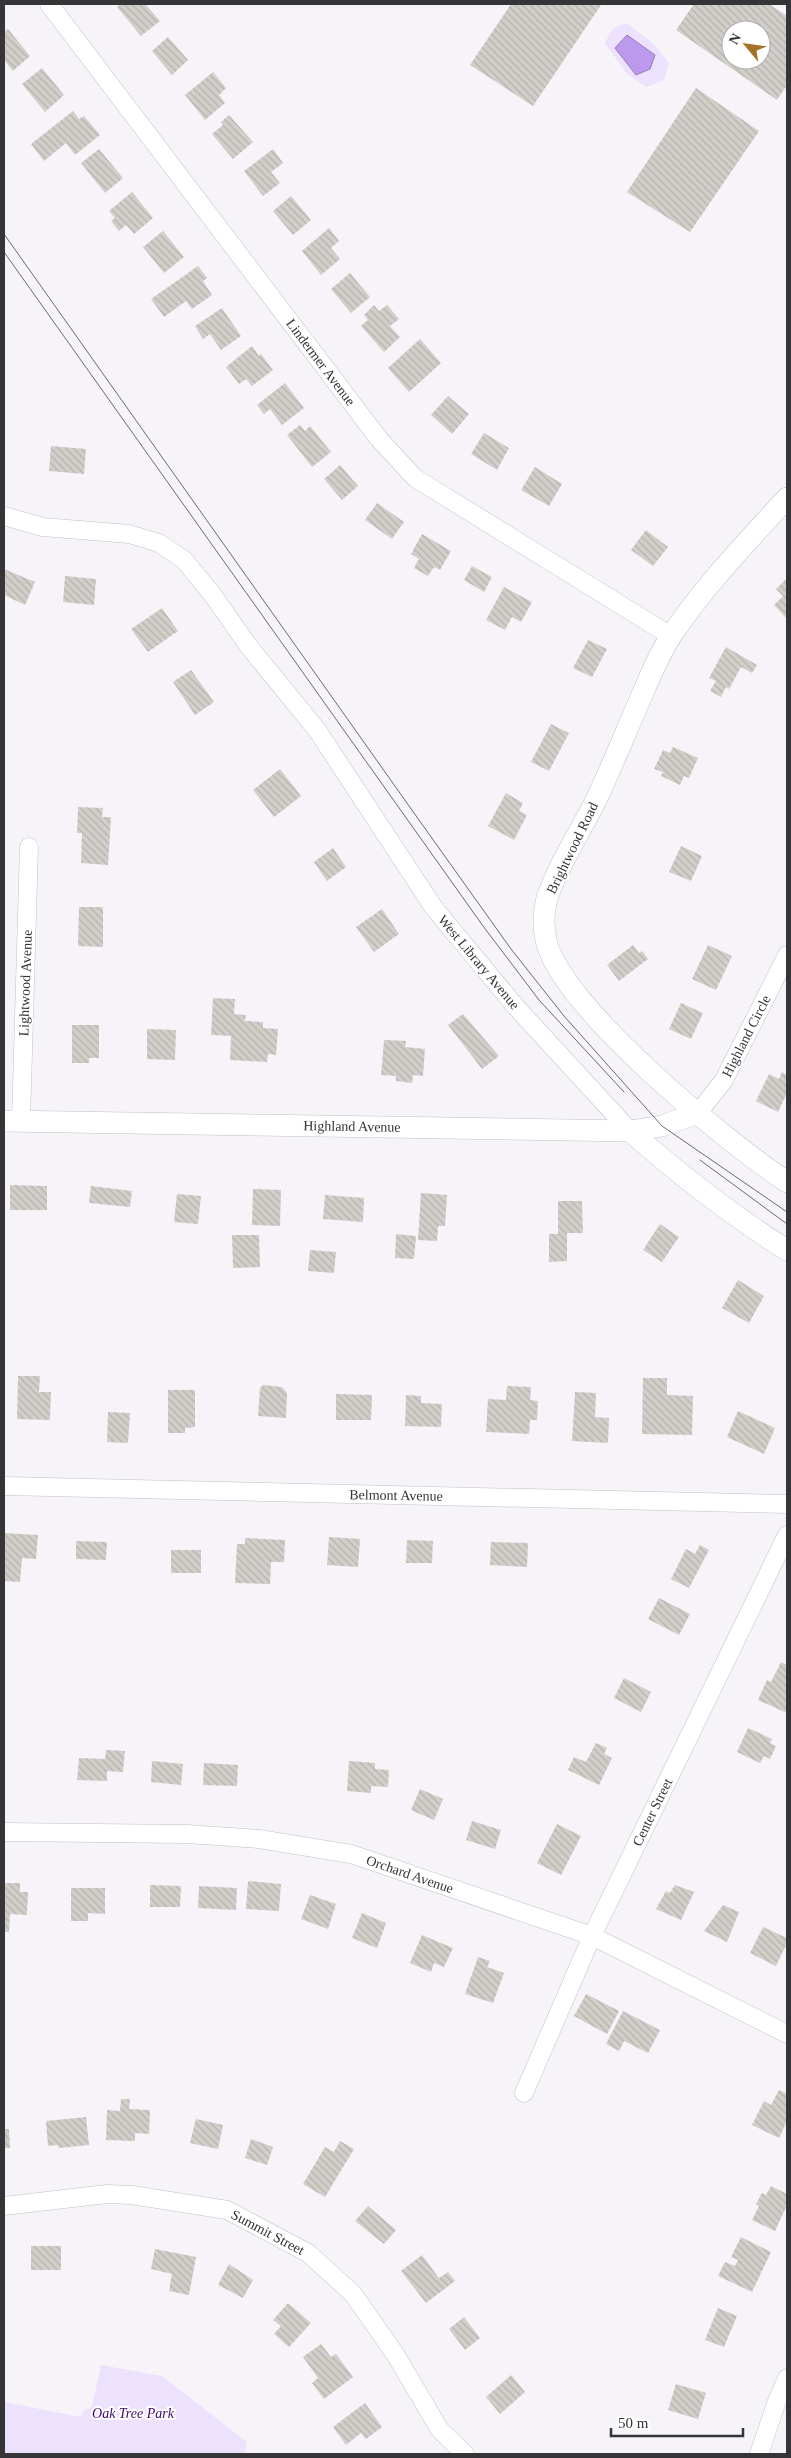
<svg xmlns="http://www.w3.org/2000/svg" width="791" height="2458" font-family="'Times New Roman',serif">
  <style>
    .green { fill: #ede2fe }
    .water { fill: #bd99ee; stroke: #947bb7 }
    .building { fill: url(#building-back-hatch); fill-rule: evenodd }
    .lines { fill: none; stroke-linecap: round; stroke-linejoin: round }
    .minor-casing { stroke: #c2c0c5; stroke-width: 19 }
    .tertiary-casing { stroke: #c2c0c5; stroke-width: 22 }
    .minor { stroke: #fff; stroke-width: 18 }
    .tertiary { stroke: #fff; stroke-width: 21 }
    .tram { stroke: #6b6a6d; stroke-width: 1 }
    .labels { text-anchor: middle; stroke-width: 4; stroke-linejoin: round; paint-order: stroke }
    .street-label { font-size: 14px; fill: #353436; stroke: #fff }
    .park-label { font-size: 14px; font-style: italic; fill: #41056d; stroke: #fff }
  </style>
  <defs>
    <pattern id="building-back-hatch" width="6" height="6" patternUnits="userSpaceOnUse" patternTransform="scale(1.25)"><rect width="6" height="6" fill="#d2cfca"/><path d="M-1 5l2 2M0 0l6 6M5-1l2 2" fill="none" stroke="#b5b2ae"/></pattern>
  </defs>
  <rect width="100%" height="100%" fill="#f6f4f9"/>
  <path class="green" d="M626 23 653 43 669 63 664 80 646 87 627 74 605 43 612 29Z
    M101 2365 162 2376 247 2442 245 2454H4V2402L81 2417 83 2411 92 2407Z"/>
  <path class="water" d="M627 35 655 55 650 69 636 75 615 48Z"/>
  <path class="building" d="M121 4H145L160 21 141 36 117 7Z
    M511 4 601 5 533 106 470 65Z
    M694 4H769L787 16V85L777 100 676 30ZM731 30H761V60H731Z
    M8 29 30 56 13 71 4 60V32Z
    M168 37 188 60 172 75 152 51Z
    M42 68 64 95 45 112 22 84Z
    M213 72 226 88 219 95 225 103 205 120 185 95Z
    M696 88 759 131 690 232 627 192Z
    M73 111 79 119 84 116 100 135 75 155 66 143 44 161 31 144Z
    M229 115 253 142 233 159 212 134 223 125 221 122Z
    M99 149 123 178 105 193 81 163Z
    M273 149 283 163 271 172 280 183 263 196 244 171Z
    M132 192 153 218 134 234 126 225 119 231 111 221 115 218 109 211Z
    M291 196 311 220 293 235 273 211Z
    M329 228 339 241 331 248 340 259 321 275 302 251Z
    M163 231 184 257 164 273 143 247Z
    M198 266 207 278 203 281 212 295 192 309 186 301 164 317 151 299Z
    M350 273 370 297 351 313 331 289Z
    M374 305 379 311 387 305 399 319 390 326 400 337 384 352 361 326 368 320 364 315Z
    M222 308 241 336 221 350 210 334 203 339 195 326Z
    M420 339 441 363 409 392 388 368Z
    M252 346 259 356 261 354 273 370 252 386 246 379 239 384 226 367Z
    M285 383 304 408 282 425 270 409 264 414 257 405Z
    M448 396 469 414 452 434 431 415Z
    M300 425 305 431 310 426 331 452 312 467 287 435Z
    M484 433 509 448 497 470 471 454Z
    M51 446 86 449 84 474 49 471Z
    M340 465 358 486 342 500 324 479Z
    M535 467 562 484 549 506 521 490Z
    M377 503 404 522 392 539 365 520Z
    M646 530 668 547 653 566 631 550Z
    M422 534 451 551 440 570 434 567 428 576 414 568 419 559 411 554Z
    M472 566 492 577 484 592 464 580Z
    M4 569 35 582 25 605 4 595Z
    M65 576 96 579 94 605 63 602Z
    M787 578V619L774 605 783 596 776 589Z
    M504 587 532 602 521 622 512 617 505 630 486 620Z
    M162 608 178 631 148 652 131 629Z
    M588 640 607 649 592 677 573 668Z
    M726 647 757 665 752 673 741 667 729 689 726 687 721 697 710 691 716 681 709 678Z
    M191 670 214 702 195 715 173 682Z
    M551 724 569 733 549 771 531 762Z
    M673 747 698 758 689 778 684 776 680 785 661 776 663 772 654 769 663 750 670 753Z
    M280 769 301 796 274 817 253 790Z
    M506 793 523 803 519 811 527 815 514 840 488 826Z
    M78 807 103 808 102 817H111L108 865 81 863 82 833H77Z
    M681 846 702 856 691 881 669 872Z
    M333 848 346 867 327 881 314 862Z
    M79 907H103V947L78 946Z
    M382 909 399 934 374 952 356 927Z
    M633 945 639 953 642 951 648 959 619 981 607 965Z
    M708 945 732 956 716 990 692 979Z
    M213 998 235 999 234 1014 246 1015 245 1021 263 1022V1028L278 1029 276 1055 268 1054 267 1062 230 1060 231 1036 211 1035Z
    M681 1003 703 1013 691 1039 669 1029Z
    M463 1014 499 1056 482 1069 448 1025Z
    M72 1025H99V1058H89V1063H72Z
    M147 1029 176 1030 175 1060 147 1059Z
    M384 1040 406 1041 405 1047 425 1049 423 1076 413 1075 412 1083 396 1081V1076L381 1075Z
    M782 1072 787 1075V1093L778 1112 756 1101 769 1074 779 1079Z
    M10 1185 47 1186V1210H10Z
    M91 1186 132 1191 130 1207 89 1203Z
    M253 1189 281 1190 280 1226 252 1225Z
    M421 1193 447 1195 445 1226H438L437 1241 418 1240Z
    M177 1194 201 1196 198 1224 174 1222Z
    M325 1195 364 1198 363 1222 323 1219Z
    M558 1201H582L583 1233H567V1261L549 1262V1234H558Z
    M660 1224 679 1237 662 1262 643 1250Z
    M396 1234 416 1236 414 1259 395 1258Z
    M232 1235H259L260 1267 233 1268Z
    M310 1250 336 1252 334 1273 308 1271Z
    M738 1280 764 1296 749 1323 722 1308Z
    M18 1376H40L39 1392H51L50 1420 17 1419Z
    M643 1378H667V1395L693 1396 692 1435 642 1434Z
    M263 1385 282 1387 287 1393 286 1418 258 1416 260 1388Z
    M507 1386 531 1387 530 1400 538 1401 537 1420H530L529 1434 486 1432 488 1399 506 1400Z
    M168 1390H195V1427L185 1428V1433H168Z
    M575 1392 596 1393 595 1417 609 1418 608 1443 572 1441Z
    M336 1394 372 1395 371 1420H336Z
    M406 1395 421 1396V1403L442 1404 441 1427 405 1426Z
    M738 1411 775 1428 764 1454 727 1437Z
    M108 1412 130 1413 128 1443 107 1442Z
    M4 1533 38 1535 36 1559 22 1558 20 1582 4 1581Z
    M329 1537 360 1539 358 1567 327 1565Z
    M245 1538 285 1540 284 1562H271L270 1584 235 1583 237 1544H245Z
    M407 1540 433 1541 432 1563H406Z
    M76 1541 107 1542 106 1560 76 1559Z
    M491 1542 528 1543 527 1567 490 1565Z
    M700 1545 709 1550 689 1588 671 1579 686 1549 695 1554Z
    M171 1550H201V1573H171Z
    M659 1598 690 1614 679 1635 648 1619Z
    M781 1662 787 1665V1713L758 1700 767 1680 771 1682Z
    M624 1678 651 1692 641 1712 614 1698Z
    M748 1728 772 1739 770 1743 776 1746 770 1759 764 1756 760 1763 737 1752Z
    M596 1743 607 1748 604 1754 612 1758 599 1785 568 1770 574 1757 586 1762Z
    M106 1750 125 1751 123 1772 107 1771V1781L77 1780 79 1758 105 1759Z
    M152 1761 183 1764 181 1785 151 1782Z
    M349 1761 375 1763V1769L389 1770 388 1787 371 1786V1793L347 1791Z
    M204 1763 238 1765 237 1786 203 1785Z
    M420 1789 443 1799 434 1820 411 1810Z
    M472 1821 501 1830 495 1849 466 1840Z
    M557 1824 581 1836 561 1875 537 1863Z
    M248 1881 281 1884 279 1911 246 1909Z
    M4 1883H20V1892H28L27 1915 10 1914 9 1932H4Z
    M150 1885 181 1886 180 1907H150Z
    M675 1885 694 1892 681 1920 656 1909 666 1891 670 1893Z
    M199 1886 237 1888 236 1910 198 1908Z
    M71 1888H105V1914L88 1913V1921H71Z
    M310 1895 336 1904 328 1929 301 1919Z
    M723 1905 739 1912 727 1942 704 1931Z
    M362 1913 386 1923 377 1948 352 1938Z
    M763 1927 787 1938V1943L776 1966 750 1953Z
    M422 1935 453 1948 444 1967 434 1963 431 1972 410 1963Z
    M478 1957 490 1961 487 1967 504 1973 493 2003 465 1994Z
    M586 1994 619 2011 607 2034 574 2016Z
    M623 2011 660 2030 648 2053 624 2041 619 2051 606 2044Z
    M779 2090 787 2094V2121L779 2138 752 2125 764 2101 771 2105Z
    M121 2099H130L129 2109 150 2110 149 2134 135 2133V2141L106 2140 107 2110 120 2111Z
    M86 2117 89 2145 59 2148 58 2145 48 2146 46 2121Z
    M196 2119 223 2125 218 2149 190 2143Z
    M4 2129H9L10 2148H4Z
    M251 2139 273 2147 267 2165 245 2158Z
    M340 2141 354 2149 325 2197 303 2184 325 2147 334 2152Z
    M771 2186 787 2194V2205L775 2231 752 2220 759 2206 756 2204 762 2193 766 2195Z
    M368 2206 396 2230 384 2244 355 2221Z
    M741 2237 771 2252 752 2292 718 2276 725 2262 735 2266 738 2260 731 2257Z
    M31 2246H61V2270H31Z
    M155 2249 196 2257 189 2295 169 2291 172 2274 151 2269Z
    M422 2255 439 2278 448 2272 455 2281 426 2303 401 2271Z
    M229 2264 253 2280 243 2298 218 2285Z
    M288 2303 311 2323 289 2347 274 2334 281 2326 273 2320Z
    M718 2308 737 2316 724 2347 705 2340Z
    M464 2317 480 2338 465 2350 449 2329Z
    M321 2344 331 2357 336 2354 353 2377 324 2399 312 2383 318 2378 303 2357Z
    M511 2375 525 2392 500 2414 486 2397Z
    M676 2384 706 2393 698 2419 668 2410Z
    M365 2403 382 2427 366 2439 361 2433 346 2445 333 2427Z"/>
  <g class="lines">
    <g class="minor-casing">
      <path id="minor" d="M49 4 379 439 415 478 671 636
        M4 516 43 527 129 534 159 543 184 560 212 594 250 648 317 730 434 908 516 1007 630 1131
        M698 1113 724 1080 787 955
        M21 1120 29 847
        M4 1486 787 1504
        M4 1832 187 1834 259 1839 351 1854 592 1936 787 2034
        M524 2093 592 1936 787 1535
        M4 2206 107 2194 132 2195 227 2210 308 2253 353 2294 395 2354 440 2430 465 2454
        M759 2454 777 2401 787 2378"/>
    </g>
    <g class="tertiary-casing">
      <path id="tertiary" d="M787 498C747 542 706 584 673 633 660 652 651 674 642 695 627 729 613 764 597 798 581 831 559 863 547 898 543 913 543 926 546 940 560 1006 729 1144 787 1182
        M4 1121 630 1131 662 1126 698 1113
        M630 1131C680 1175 731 1215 787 1250"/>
    </g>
    <use href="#minor" class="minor"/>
    <use href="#tertiary" class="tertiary"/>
    <path class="tram" d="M4 234 419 820 511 949 564 1016 662 1126 787 1212
      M4 252 483 926 539 1000 624 1092
      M700 1160 787 1224"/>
  </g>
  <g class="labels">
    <g class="street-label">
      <text transform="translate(321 362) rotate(53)" y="5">Lindermer Avenue</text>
      <text transform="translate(572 848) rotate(-64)" y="5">Brightwood Road</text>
      <text transform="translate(479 962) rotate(50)" y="5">West Library Avenue</text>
      <text transform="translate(25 983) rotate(-88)" y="5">Lightwood Avenue</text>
      <text transform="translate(746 1036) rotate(-63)" y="5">Highland Circle</text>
      <text transform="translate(352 1126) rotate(1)" y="5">Highland Avenue</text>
      <text transform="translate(396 1495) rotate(1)" y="5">Belmont Avenue</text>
      <text transform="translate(652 1812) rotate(-64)" y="5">Center Street</text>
      <text transform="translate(410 1874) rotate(19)" y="5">Orchard Avenue</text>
      <text transform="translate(268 2232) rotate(28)" y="5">Summit Street</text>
    </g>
    <g class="park-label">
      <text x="133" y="2418">Oak Tree Park</text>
    </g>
  </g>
  <rect width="791" height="2458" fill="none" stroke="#353436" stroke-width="10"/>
  <g transform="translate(746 45) rotate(299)"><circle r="24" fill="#ffffff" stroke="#aeaeaf"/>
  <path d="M0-4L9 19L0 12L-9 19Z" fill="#a27226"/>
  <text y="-8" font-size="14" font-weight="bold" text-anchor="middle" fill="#353436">N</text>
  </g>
  <path d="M611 2428v8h132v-8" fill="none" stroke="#353436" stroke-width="2.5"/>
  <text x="618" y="2428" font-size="15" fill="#353436" stroke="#ffffff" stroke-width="4" paint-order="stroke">50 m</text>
</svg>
